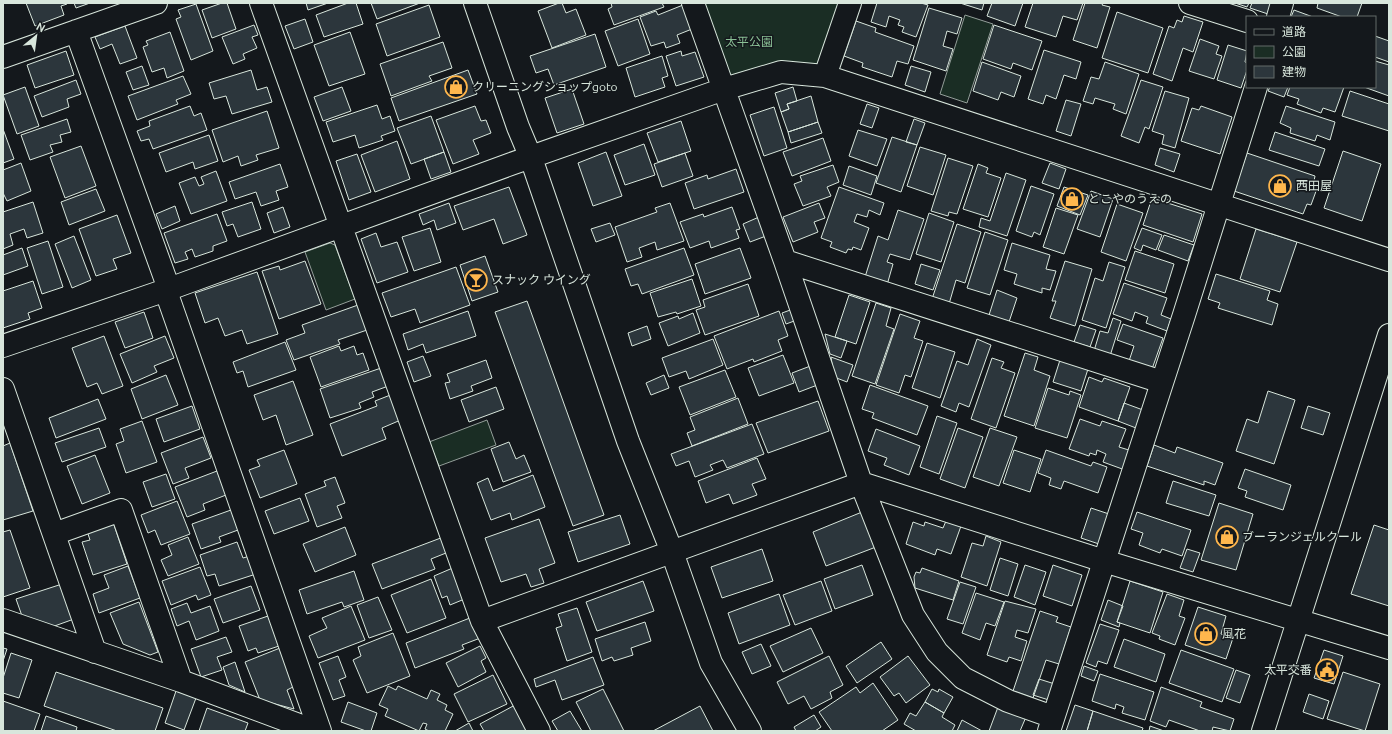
<svg xmlns="http://www.w3.org/2000/svg" width="1392" height="734" font-family="Ubuntu,'Noto Sans JP',sans-serif">
  <style>
    .green { fill: #1a2d24; stroke: #939e99 }
    .building { fill: #2c363c; stroke: #d8e6dc }
    .lines { fill: none; stroke-linecap: round; stroke-linejoin: round }
    .minor-casing { stroke: #d8e6dc; stroke-width: 24 }
    .minor { stroke: #14181c; stroke-width: 22 }
    .labels { text-anchor: middle; stroke-width: 3; stroke-linejoin: round; paint-order: stroke }
    .park-label { font-size: 12px; fill: #8ac095; stroke: #14181c }
    .poi-label { font-size: 12px; fill: #d8e6dc; stroke: #14181c; text-anchor: start }
  </style>
  <rect width="100%" height="100%" fill="#14181c"/>
  <path class="green" d="M693 3H850L825 76 724 89Z
    M965 15 993 24 967 103 940 94Z
    M330 243 335 245 355 299 326 310 305 252Z
    M487 420 496 445 439 466 429 442Z"/>
  <path class="building" d="M26 3H67V4L61 6 64 15 35 26Z
    M74 3H90L76 8Z
    M222 3H227L236 29 212 38 202 10Z
    M306 3H328L308 10Z
    M348 3H356L363 24 324 37 316 15Z
    M371 3H420L377 19Z
    M559 3H562L566 13 576 9 586 35 552 48 538 11Z
    M611 3H662L664 7 614 25 608 9 612 7Z
    M877 3H921L928 5 916 37 902 32 904 27 898 25 900 20 889 16 886 27 871 22Z
    M960 3H984L982 10Z
    M992 3H1023L1015 26 987 16Z
    M1033 3H1083L1077 20 1063 16 1056 37 1025 27Z
    M1085 3H1103L1102 5 1110 7 1097 48 1073 40Z
    M1235 3H1249L1247 7Z
    M1252 3H1272L1268 14 1250 8Z
    M1318 3H1362L1357 17H1342L1317 8Z
    M196 4 213 51 191 60 176 19 181 17 178 10Z
    M429 5 440 37 387 56 376 24Z
    M683 5 692 29 677 35 680 43 666 48 664 42 651 46 640 17 656 11 658 15Z
    M929 8 962 18 957 34 947 31 943 46 953 49 946 71 913 60Z
    M1294 10 1313 17H1291Z
    M1117 12 1163 28 1148 73 1102 58Z
    M1184 16 1203 22 1193 52 1183 48 1172 81 1153 74 1169 26 1174 28 1177 20 1182 22Z
    M305 19 313 42 294 49 285 26Z
    M638 19 650 54 618 66 605 31Z
    M856 21 876 28 875 32 914 46 908 64 897 61 892 77 862 67 863 63 844 56Z
    M254 25 258 35 252 37 257 48 243 54 245 59 233 64 222 37Z
    M994 25 1042 41 1032 70 1013 63 1011 69 983 59Z
    M125 26 137 58 120 64 112 44 100 49 95 37Z
    M170 32 184 71 167 78 164 68 152 72 143 47 148 45 146 41Z
    M350 32 365 74 329 86 314 45Z
    M595 34 606 67 554 85 548 69 536 73 530 56Z
    M1375 36 1389 41V62L1375 57Z
    M1200 39 1219 46 1216 54 1222 56 1214 79 1189 71Z
    M443 42 452 68 429 76 432 81 391 96 380 64Z
    M1228 45 1247 51 1245 62 1247 63V70L1241 88 1217 80Z
    M1044 50 1081 62 1076 79 1064 75 1056 99 1046 95 1043 104 1028 99Z
    M66 51 74 75 35 88 27 65Z
    M681 51 682 56 695 52 704 77 676 86 666 56Z
    M662 56 668 76 662 78 665 87 635 97 626 68Z
    M1375 61 1389 65V96L1364 87H1375Z
    M982 62 1021 76 1014 97 1001 92 998 100 973 91Z
    M1105 62 1139 74 1126 114 1113 109 1115 104 1095 98 1093 104 1083 101 1091 77 1099 79Z
    M142 66 149 85 133 90 126 72Z
    M911 66 931 72 925 92 905 85Z
    M251 70 257 90 267 87 272 102 232 114 226 96 214 99 209 83Z
    M468 70 477 94 399 121 391 98Z
    M183 76 191 94 176 100 178 104 137 120 128 96Z
    M76 80 81 94 67 99 69 107 42 117 34 96Z
    M1141 80 1163 87 1149 129 1145 127 1139 143 1121 136Z
    M25 87 39 126 17 134 3 95Z
    M342 87 351 111 323 121 314 97Z
    M793 87 797 101 787 104 789 109 781 112 775 93Z
    M1270 87H1288L1284 97 1268 91Z
    M1290 87H1344L1335 112 1323 108 1321 113 1297 104 1299 99 1287 95Z
    M572 89 584 124 557 133 545 98Z
    M1165 91 1189 98 1175 148 1162 144 1164 135 1152 131Z
    M1350 91 1389 104V131L1342 116Z
    M811 96 818 122 788 132 781 112 789 109 787 104Z
    M1066 100 1081 104 1071 136 1056 131Z
    M867 104 879 108 872 128 860 124Z
    M377 105 382 119 390 116 395 131 381 136 383 140 359 148 355 135 333 142 326 122Z
    M190 106 194 116 201 113 207 130 153 149 149 139 141 141 137 131 150 126 149 121Z
    M475 106 481 121 486 120 491 133 473 140 479 154 453 164 436 120Z
    M1201 106 1232 117 1220 154 1181 141 1192 108 1199 110Z
    M1286 106 1335 122 1330 140 1317 135 1315 141 1290 133 1291 128 1280 123Z
    M774 107 787 148 764 156 750 115Z
    M267 111 279 148 256 155 258 160 241 166 238 156 223 162 212 130Z
    M431 116 444 152 411 164 397 128Z
    M67 119 71 132 60 135 62 142 50 145 53 152 30 160 21 135Z
    M914 119 925 123 917 145 906 142Z
    M681 121 691 151 658 162 647 133Z
    M818 122 822 133 791 143 788 132Z
    M3 129 14 159 3 163Z
    M858 130 887 139 877 166 849 156Z
    M1275 132 1325 149 1319 166 1269 150Z
    M209 135 218 161 195 169 193 162 166 172 159 153Z
    M892 137 917 145 901 192 876 183Z
    M823 138 831 161 792 176 783 152Z
    M397 141 410 179 375 192 361 155Z
    M644 144 655 175 625 185 614 155Z
    M81 146 96 186 65 198 50 157Z
    M920 147 946 155 933 195 907 186Z
    M1160 148 1180 154 1174 172 1155 165Z
    M1343 151 1381 164 1362 221 1324 208Z
    M444 152 451 172 431 179 424 159Z
    M606 152 622 196 593 206 578 163Z
    M685 153 693 176 662 187 654 164Z
    M1247 153 1315 176 1314 181 1319 183 1311 205 1307 204 1303 214 1234 191Z
    M357 154 371 192 349 200 336 161Z
    M948 158 973 166 957 214 949 212 948 216 931 211Z
    M21 163 31 191 7 201 3 193V170Z
    M1050 163 1066 169 1059 189 1042 183Z
    M280 164 288 187 276 191 279 200 261 206 256 192 235 199 229 182Z
    M978 164 988 168 986 173 1001 178 988 217 963 209Z
    M833 165 839 182 827 187 831 196 803 206 794 184 802 181 800 176Z
    M849 166 877 176 871 195 843 185Z
    M736 169 744 192 694 209 685 183 707 175 708 179Z
    M216 171 227 201 191 214 179 183 195 177 199 186 204 184 201 177Z
    M1006 173 1026 180 1007 236 979 227 981 218 990 221Z
    M1031 186 1054 194 1040 235 1034 232 1032 237 1016 231Z
    M509 187 527 235 503 244 494 219 463 230 454 206Z
    M839 187 884 203 880 215 869 210 867 217 857 214 854 222 869 228 861 250 853 247 852 250 848 249 846 253 830 247 832 242 821 238Z
    M1064 187 1088 195 1080 215 1057 206Z
    M96 189 105 211 69 225 61 202Z
    M1091 191 1113 199 1100 237 1077 229Z
    M1152 198 1202 214 1193 242 1143 225Z
    M33 202 43 233 27 238 24 229 10 234 13 245 3 249V212Z
    M252 202 261 229 238 237 233 224 227 226 222 212Z
    M449 203 456 223 437 230 434 220 423 225 419 214Z
    M670 203 684 241 657 250 655 242 639 248 642 257 627 262 615 227 657 212 655 208Z
    M819 203 825 218 814 222 818 232 793 242 783 217Z
    M1117 204 1143 213 1126 261 1101 252Z
    M175 206 180 221 162 229 156 214Z
    M283 207 290 227 274 233 267 213Z
    M732 207 740 229 736 230 739 238 711 248 709 241 690 248 680 222 703 214 704 217Z
    M1056 208 1078 215 1064 254 1043 247Z
    M898 210 924 219 910 260 890 254 887 262 893 264 887 285 865 277 878 236 888 240Z
    M929 213 954 222 941 262 916 254Z
    M217 214 227 241 213 246V251L195 257 192 249 185 252 188 259 175 263 164 233Z
    M117 215 131 253 113 259 117 269 96 276 79 229Z
    M759 217 766 236 750 242 743 224Z
    M610 223 615 235 596 242 591 229Z
    M957 224 981 232 965 283 956 280 949 304 932 299Z
    M430 228 441 262 414 271 402 237Z
    M1142 228 1162 235 1156 250 1143 245 1141 251 1134 248Z
    M1256 229 1297 242 1280 292 1240 279Z
    M985 232 1008 240 990 295 967 288Z
    M376 233 381 247 397 242 408 272 377 283 361 239Z
    M1164 235 1194 245 1188 261 1158 250Z
    M74 236 91 280 72 288 55 244Z
    M48 241 63 287 42 294 27 248Z
    M1012 243 1050 255 1046 269 1056 271 1050 290 1042 288V293L1014 284 1017 274 1004 270Z
    M22 248 28 266 3 275V255Z
    M684 248 694 275 642 294 638 284 631 286 625 269Z
    M740 248 751 278 705 294 695 264Z
    M1135 251 1174 264 1165 293 1125 280Z
    M485 256 498 292 472 301 460 265Z
    M305 261 321 304 279 319 262 271 279 266 280 270Z
    M1065 261 1092 269 1075 326 1050 318 1056 301H1052Z
    M1109 262 1125 267 1106 328 1082 320 1095 278 1103 281Z
    M921 264 940 270 933 290 915 284Z
    M456 267 470 305 420 323 415 309 391 317 382 293Z
    M257 272 278 334 247 344 242 330 225 336 218 318 205 323 195 293Z
    M1216 274 1270 291 1267 300 1278 304 1272 325 1218 308 1220 303 1208 299Z
    M692 279 701 306 677 314 676 312 658 317 650 293Z
    M33 281 42 308 28 313 30 319 3 328V291Z
    M1124 283 1167 298 1161 315 1171 319 1167 331 1146 323 1148 317 1135 312 1132 321 1113 314Z
    M748 284 759 316 705 335 696 310 705 307 703 300Z
    M997 290 1017 298 1009 322 989 315Z
    M849 295 870 302 856 344 835 337Z
    M527 301 604 515 573 526 495 312Z
    M876 303 891 308 886 326 894 329 875 384 852 376Z
    M358 305 367 330 338 340 340 344 294 360 286 340 305 333 302 325Z
    M793 309 797 320 786 324 782 313Z
    M468 311 476 336 426 353 423 344 408 350 403 334Z
    M779 311 788 336 778 340 782 351 754 362 753 359 727 369 714 336Z
    M144 312 153 338 125 348 115 322Z
    M693 313 700 333 668 346 659 323 678 316 679 319Z
    M900 314 920 321 914 338 923 341 911 377 905 375 899 393 876 385Z
    M1113 318 1121 321 1110 356 1094 351 1100 331 1108 333Z
    M1123 324 1163 338 1152 369 1129 361 1134 346 1117 340Z
    M1080 325 1096 330 1090 347 1074 342Z
    M647 326 651 339 632 346 628 333Z
    M825 334 847 341 841 358 830 354Z
    M104 336 123 386 102 394 97 383 87 387 72 348Z
    M165 336 174 358 154 366 157 372 132 383 120 354Z
    M713 339 723 365 689 379 686 371 669 377 662 358Z
    M977 339 991 345 969 407 959 403 956 412 941 406 957 361 968 365Z
    M285 342 296 370 248 387 243 371 237 373 233 362Z
    M927 343 955 352 940 398 912 388Z
    M339 346 341 351 354 346 357 355 363 353 369 370 321 387 310 357Z
    M1025 353 1038 357 1034 370 1050 376 1034 426 1004 416Z
    M783 355 794 383 759 396 748 368Z
    M423 356 431 376 414 382 407 362Z
    M831 357 853 365 847 382 834 377Z
    M992 358 1004 362 1001 368 1015 373 996 428 971 419Z
    M486 360 492 378 471 386 473 391 450 399 445 383 450 382 447 374Z
    M1060 360 1088 369 1081 391 1053 382Z
    M813 365 820 384 799 392 792 373Z
    M384 367 391 385 372 392 374 397 359 403 361 408 330 418 320 389Z
    M725 370 736 397 690 415 679 387Z
    M166 375 178 405 142 419 131 389Z
    M664 375 669 388 651 395 646 383Z
    M1089 377 1102 382 1104 378 1130 387 1118 421 1079 407Z
    M293 381 313 435 286 445 276 415 263 420 254 395Z
    M870 385 928 406 917 435 872 418 874 413 862 409Z
    M496 387 504 409 469 422 461 400Z
    M1048 388 1069 395 1070 391 1081 395 1067 438 1035 428Z
    M1268 391 1295 400 1274 464 1236 451 1247 419 1258 423Z
    M393 394 403 419 382 428 386 439 342 456 330 424 377 406 375 401Z
    M738 398 748 424 692 446 687 433 695 430 690 417Z
    M98 399 106 419 56 438 49 418Z
    M818 401 829 431 768 453 756 423Z
    M1124 403 1143 410 1136 428 1118 421Z
    M192 406 200 429 164 442 156 419Z
    M1308 406 1330 413 1323 435 1301 428Z
    M937 416 957 423 939 474 920 467Z
    M1080 419 1100 426 1102 421 1126 429 1119 447 1132 451 1125 470 1103 462 1106 454 1097 450 1096 455 1090 453 1089 456 1069 449Z
    M142 421 157 462 126 473 116 444 124 441 120 429Z
    M752 424 764 454 727 468 723 460 710 465 713 470 695 477 689 461 676 466 671 454Z
    M99 428 106 447 62 462 55 443Z
    M958 428 983 437 965 488 940 479Z
    M990 428 1017 437 999 486 973 477Z
    M876 429 920 446 909 475 884 465 887 458 868 451Z
    M203 437 211 458 185 468 189 478 173 484 161 453Z
    M509 442 516 459 524 455 531 472 503 482 491 449Z
    M10 443 33 511 3 520V446Z
    M1154 445 1175 453 1177 447 1223 463 1215 485 1204 481V485L1147 466Z
    M284 450 297 484 260 498 249 470 260 466 257 460Z
    M1014 450 1041 459 1030 492 1003 483Z
    M1046 450 1091 466 1093 462 1107 467 1098 493 1064 481 1061 489 1049 485 1051 478 1038 473Z
    M95 455 110 493 82 504 67 466Z
    M757 458 766 479 752 484 757 495 733 504 729 494 706 503 698 481Z
    M1245 469 1291 485 1283 510 1245 497 1247 491 1238 488Z
    M217 471 226 495 203 504 205 510 187 517 175 487Z
    M166 474 175 499 152 507 143 482Z
    M533 475 545 507 512 520 510 513 491 520 477 483 488 478 493 491Z
    M335 477 345 503 337 506 342 518 317 527 305 494 326 486 324 481Z
    M1173 481 1216 495 1209 516 1166 503Z
    M300 498 309 521 274 534 265 511Z
    M177 501 190 534 161 545 155 530 148 533 141 515Z
    M1219 503 1253 514 1236 570 1201 560Z
    M1091 508 1109 514 1099 544 1081 538Z
    M231 510 238 530 219 537 221 542 201 549 192 524Z
    M862 512 876 547 826 566 813 532Z
    M1137 512 1191 530 1182 556 1162 549 1160 553 1139 545 1143 533 1131 529Z
    M620 515 630 544 578 562 568 532Z
    M539 519 555 563 539 569 544 583 531 587 526 574 501 582 485 538Z
    M946 521 961 526 951 554 937 549 935 555 906 544 913 522 924 526 925 522 943 528Z
    M113 522 127 564 93 575 82 542 90 540 87 531Z
    M1374 525 1389 530V606L1351 594Z
    M345 527 356 555 315 572 303 544Z
    M10 530 30 588 3 597V532Z
    M446 536 451 551 431 559 435 569 382 589 372 564Z
    M986 536 1001 542 987 586 961 577 972 543 983 546Z
    M188 537 199 564 168 576 161 560 172 555 168 545Z
    M237 542 243 558 250 556 256 574 219 586 215 574 207 576 200 555Z
    M762 549 773 581 722 598 711 567Z
    M1187 549 1200 553 1193 572 1180 568Z
    M1000 558 1018 564 1008 596 990 590Z
    M862 565 873 595 835 609 824 579Z
    M1025 565 1046 572 1035 605 1014 597Z
    M1053 565 1082 575 1072 606 1043 596Z
    M128 566 140 598 99 613 93 594 109 588 104 575Z
    M200 567 211 595 198 600 196 595 171 605 162 581Z
    M455 567 467 598 450 605 447 596 442 598 434 576Z
    M922 568 959 581 953 600 915 588 914 577 916 572 920 573Z
    M354 571 364 600 344 607 342 602 307 614 299 590Z
    M431 579 446 618 407 633 391 595Z
    M643 581 654 611 597 631 586 602Z
    M821 581 832 611 795 625 783 595Z
    M1130 581 1163 592 1150 633 1117 622Z
    M960 582 976 587 963 624 947 619Z
    M62 584 74 619 49 628 22 616 16 599Z
    M251 586 260 610 223 623 214 599Z
    M976 593 1004 602 995 626 986 623 980 640 962 633Z
    M779 594 790 625 739 644 728 613Z
    M1167 594 1184 600 1179 616 1185 618 1175 645 1159 639 1160 636 1152 633Z
    M378 597 392 630 369 638 357 605Z
    M1108 600 1123 606 1117 622 1120 623 1119 627 1101 620Z
    M1005 601 1036 609 1028 633 1017 630 1015 637 1027 641 1021 661 1009 657 1007 662 987 655Z
    M139 602 158 652 150 655 123 644 110 613Z
    M187 603 191 613 210 606 219 631 196 640 189 621 177 626 171 609Z
    M351 606 365 640 318 658 309 636 327 628 322 618Z
    M1198 607 1226 616 1221 634 1233 638 1226 659 1185 645Z
    M577 608 592 652 567 661 556 628 562 626 558 614Z
    M1040 611 1058 617 1056 622 1071 627 1059 664 1046 660 1033 698 1013 691Z
    M268 616 279 646 258 653 256 648 248 651 239 626Z
    M475 616 483 637 462 645 464 649 415 668 406 643Z
    M645 622 651 641 631 648 633 655 614 661 612 657 602 661 595 639Z
    M1100 624 1119 630 1107 664 1098 661 1096 667 1086 663Z
    M811 628 823 653 783 672 770 646Z
    M393 633 410 676 367 693 353 660 361 656 358 647Z
    M226 637 232 652 217 657 222 670 201 677 191 649Z
    M1124 639 1165 654 1156 682 1114 667Z
    M881 642 892 659 857 683 846 666Z
    M761 644 771 666 752 674 742 652Z
    M480 646 486 658 481 661 486 672 458 687 446 663Z
    M3 648 7 649 3 661Z
    M280 648 295 686 287 690 294 709 260 700 245 662Z
    M1181 650 1234 669 1222 702 1169 683Z
    M1324 650 1343 656 1334 684 1314 678Z
    M11 653 32 660 19 698 3 693V678Z
    M338 656 346 677 339 680 345 696 333 700 319 663Z
    M829 656 843 685 830 692 832 698 811 709 804 696 788 704 777 682Z
    M908 656 930 685 906 703 899 693 894 696 880 677Z
    M593 657 604 685 562 700 555 680 536 687 534 679Z
    M235 662 245 692 229 685 223 667Z
    M1084 666 1098 671 1094 681 1081 676Z
    M1236 670 1250 675 1240 703 1226 698Z
    M56 672 163 708 155 731H117L44 706Z
    M1343 672 1380 684 1365 731 1327 719Z
    M1100 674 1154 692 1145 720 1122 713 1124 707 1116 704 1115 709 1092 701Z
    M493 675 507 704 468 722 454 694Z
    M1039 679 1058 685 1052 701 1033 695Z
    M873 683 898 720 882 731H832L819 712 856 687 860 693Z
    M388 686 396 690 398 686 427 699 431 690 440 694 437 700 447 705 445 710 453 714 445 731H429L425 729 427 724 423 723 419 731 385 716 388 709 379 705Z
    M1161 687 1202 702 1200 707 1234 719 1230 731 1213 727 1212 731H1200L1169 720 1166 727 1150 721Z
    M603 689 624 731H591L576 702Z
    M932 689 938 692 939 689 953 697 944 713 925 702Z
    M176 691 196 698 184 730 165 723Z
    M1309 694 1329 701 1323 719 1303 712Z
    M3 701 40 714 34 731H3Z
    M348 702 377 713 371 731H366L341 722Z
    M925 702 944 713 942 717 955 725 952 731H916L904 724 910 713 916 716Z
    M515 705 528 731H484L480 724Z
    M1075 705 1093 711 1087 731H1066Z
    M700 706 713 731H653Z
    M998 707 1026 717 1020 731H989Z
    M207 708 248 723 245 731H199Z
    M570 711 582 731H558L552 721Z
    M1093 711 1143 728 1142 731H1087Z
    M814 715 821 727 815 731H796L794 727Z
    M46 716 77 727 76 731H41Z
    M962 720 982 731H957Z
    M469 723 473 731H455Z
    M1150 726 1164 731H1149Z"/>
  <g class="lines">
    <g class="minor-casing">
      <path id="minor" d="M261 3 482 621 539 731
        M475 3 518 127 531 158 628 441 672 552 711 663 750 731
        M693 3 785 261 861 483 913 615 937 652 963 678 1008 701 1053 717
        M1190 3 1247 21
        M1278 17 1282 3
        M76 31 169 289 168 297 320 731
        M3 57 156 3
        M825 76 850 3
        M785 261 1162 382
        M3 346 169 289 511 164 724 89 781 72 825 76 1389 260
        M3 389 95 652
        M54 534 121 510 181 681
        M3 620 181 681 315 731
        M482 621 861 483 1104 561 1389 648
        M1049 731 1184 315 1256 87
        M1263 731 1389 335"/>
    </g>
    <use href="#minor" class="minor"/>
  </g>
  <defs>
    <g id="shop-ring" transform="scale(1.15)"><circle r="9.5" fill="#14181c" stroke="#ffb74d" stroke-width="1.5"/><path d="M-5-2.5h2.3a2.7 3.5 0 0 1 5.4 0H5L5.5 6h-11ZM-1.5-2.5h3a1.5 2.3 0 0 0-3 0Z" fill="#ffb74d"/></g>
    <g id="bar-ring" transform="scale(1.15)"><circle r="9.5" fill="#14181c" stroke="#ffb74d" stroke-width="1.5"/><path d="M-6-5H6L.8 .8V4.5H3.5V6h-7V4.5H-.8V.8Z" fill="#ffb74d"/></g>
    <g id="civic-ring" transform="scale(1.15)"><circle r="9.5" fill="#14181c" stroke="#ffb74d" stroke-width="1.5"/><path d="M-.6-6.5H3V-4.5H.6V-3L4-1V1h2V6H-6V1h2V-1L-.6-3ZM-1.2 2.5V6h2.4V2.5Z" fill="#ffb74d"/></g>
  </defs>
  <g fill-rule="evenodd">
    <use href="#shop-ring" x="456" y="87"/>
    <use href="#shop-ring" x="1280" y="186"/>
    <use href="#shop-ring" x="1072" y="199"/>
    <use href="#bar-ring" x="476" y="280"/>
    <use href="#shop-ring" x="1227" y="537"/>
    <use href="#shop-ring" x="1206" y="634"/>
    <use href="#civic-ring" x="1327" y="670"/>
  </g>
  <g class="labels">
    <g class="park-label">
      <text x="749" y="46">太平公園</text>
    </g>
    <g class="poi-label">
      <text x="472" y="91">クリーニングショップgoto</text>
      <text x="1296" y="190">西田屋</text>
      <text x="1088" y="203">とこやのうえの</text>
      <text x="492" y="284">スナック ウイング</text>
      <text x="1242" y="541">ブーランジェルクール</text>
      <text x="1222" y="638">風花</text>
      <text x="1312" y="674" text-anchor="end">太平交番</text>
    </g>
  </g>
  <rect width="1392" height="734" fill="none" stroke="#d8e6dc" stroke-width="8"/>
  <rect x="1246" y="16" width="130" height="72" fill="#14181c" stroke="#626a69"/>
  <rect x="1254" y="29" width="20" height="6" fill="#14181c" stroke="#626a69"/>
  <text x="1282" y="36" font-size="12" fill="#d8e6dc">道路</text>
  <rect x="1254" y="46" width="20" height="12" fill="#1a2d24" stroke="#626a69"/>
  <text x="1282" y="56" font-size="12" fill="#d8e6dc">公園</text>
  <rect x="1254" y="66" width="20" height="12" fill="#2c363c" stroke="#626a69"/>
  <text x="1282" y="76" font-size="12" fill="#d8e6dc">建物</text>
  <g transform="translate(36 36) rotate(29)" stroke="#14181c" stroke-width="3" paint-order="stroke">
  <path d="M0-3L7 15L0 10L-7 15Z" fill="#d8e6dc"/>
  <text y="-6" font-size="11" font-weight="bold" text-anchor="middle" fill="#d8e6dc">N</text>
  </g>
</svg>
